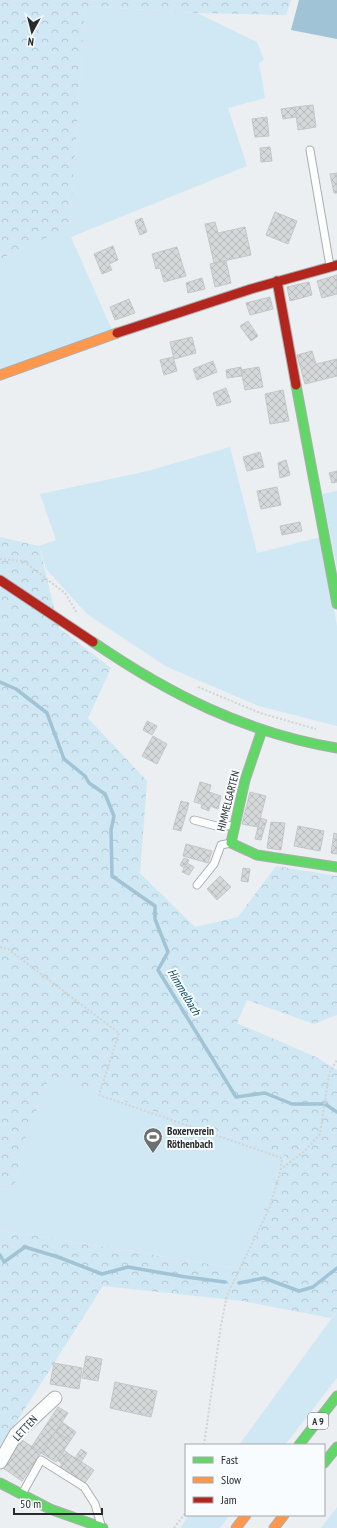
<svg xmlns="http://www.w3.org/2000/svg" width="337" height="1528" font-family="'PT Sans Narrow',sans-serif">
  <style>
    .green { fill: #d0e7f4 }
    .forest { fill: url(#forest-crowns) }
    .water { fill: #a0c3d5 }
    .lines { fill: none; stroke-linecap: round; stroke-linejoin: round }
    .stream { stroke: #a0c3d5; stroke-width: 3.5 }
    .building { fill: url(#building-cross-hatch); stroke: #c4c7c9 }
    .lane-casing { stroke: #abaeb0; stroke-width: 9 }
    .street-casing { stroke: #abaeb0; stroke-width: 15 }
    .fast-casing { stroke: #abaeb0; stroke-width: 11 }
    .slow-casing { stroke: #abaeb0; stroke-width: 11 }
    .jam-casing { stroke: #abaeb0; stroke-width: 11 }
    .path { stroke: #d2d3d3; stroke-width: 2; stroke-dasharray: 2 2; stroke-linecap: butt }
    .lane { stroke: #fcfdfd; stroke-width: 7 }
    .street { stroke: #fcfdfd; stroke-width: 13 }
    .fast { stroke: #63d668; stroke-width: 9 }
    .slow { stroke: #ff974d; stroke-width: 9 }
    .jam { stroke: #b3261e; stroke-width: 9 }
    .labels { text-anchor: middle; stroke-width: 4; stroke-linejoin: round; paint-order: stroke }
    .shield { fill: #f9fcfe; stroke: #676a6b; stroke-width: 1 }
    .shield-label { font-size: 10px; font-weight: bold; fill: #282b2c }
    .street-label { font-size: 11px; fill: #282b2c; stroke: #f9fcfe }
    .poi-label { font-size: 11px; font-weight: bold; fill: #282b2c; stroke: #f9fcfe; text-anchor: start }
    .water-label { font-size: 12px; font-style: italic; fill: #054762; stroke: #f9fcfe }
  </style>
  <defs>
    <pattern id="forest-crowns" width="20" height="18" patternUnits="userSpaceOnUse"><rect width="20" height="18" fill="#d0e7f4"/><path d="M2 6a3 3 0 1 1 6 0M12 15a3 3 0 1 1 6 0" fill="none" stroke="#b3c6d1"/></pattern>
    <pattern id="building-cross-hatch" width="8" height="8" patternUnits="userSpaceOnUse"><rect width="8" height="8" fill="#d4d8d9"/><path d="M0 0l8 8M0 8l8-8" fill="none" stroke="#b6baba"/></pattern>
  </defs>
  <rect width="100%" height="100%" fill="#ebeff1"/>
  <path class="green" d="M85 6 197 13 257 42 264 60 259 63 265 98 228 108 247 166 71 237 112 330 0 371V259L70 226Z
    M230 447 257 553 321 537 337 626V726L259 706 167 667 87 614 46 569 39 546 56 540 40 494 148 471Z
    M337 491V568L322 494Z
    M50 1076 286 1155 241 1269 0 1230V1189L14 1190 22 1148Z
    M337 1311V1378L285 1445H239Z
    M337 1507V1528H321Z
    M189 1515H230L220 1528H180Z"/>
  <path class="forest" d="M0 0H291L286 15 197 13 85 6 70 227 0 259Z
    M0 537 39 546 59 628 111 668 88 718 147 781 140 873 195 927 238 917 276 866 337 876V1015L314 1024 247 1000 237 1023 316 1057 337 1070V1311L331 1318 242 1301 103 1286 0 1448V1230L240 1269 286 1156 50 1076 22 1148 14 1190 0 1189Z"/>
  <path class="water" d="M299 0H337V39L291 30Z"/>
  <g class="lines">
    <path class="stream" d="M0 682 16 689 47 713 64 759 85 776 89 783 105 794 114 816 111 830 112 876 155 906V919L168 952 158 970 236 1097 265 1093 292 1104H323
      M325 1104 337 1112
      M0 1255 4 1262 25 1247 58 1257 102 1274 128 1267 186 1277 225 1282
      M239 1283 264 1278 299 1291 313 1287 337 1268"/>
  </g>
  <path class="building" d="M313 105 316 127 298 130 295 107Z
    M295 107 296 117 283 119 281 109Z
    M267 117 269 136 255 137 252 119Z
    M270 147 272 161 261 162 260 148Z
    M337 173V193H334L330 174Z
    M275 212 297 221 288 244 266 235Z
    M142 218 147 232 140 235 135 221Z
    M215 222 218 233 245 227 251 255 214 263 205 224Z
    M113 246 118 260 109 264 112 270 102 274 94 254Z
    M177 247 186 276 164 282 160 268 156 269 152 254Z
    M226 261 231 283 215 287 210 264Z
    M337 275V294L322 298 317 281Z
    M202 278 205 289 188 293 186 283Z
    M309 282 312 295 290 301 287 287Z
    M270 297 273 309 250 315 246 303Z
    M129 299 135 313 115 320 110 307Z
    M248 321 258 336 251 341 240 326Z
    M192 337 196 353 174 359 170 342Z
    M312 351 316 364 337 359V376L305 384 297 355Z
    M173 357 177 371 164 375 160 360Z
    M213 361 217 372 197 380 193 369Z
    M241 367 242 376 227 378 226 370Z
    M259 367 263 387 245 390 241 370Z
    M226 388 231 402 217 406 213 393Z
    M283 390 289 421 270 424 265 394Z
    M260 452 264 467 247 471 243 457Z
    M286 460 290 475 280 478 278 463Z
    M337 471V482L332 483 329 473Z
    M277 487 281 505 261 509 257 491Z
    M300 522 302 531 282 535 280 526Z
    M147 721 157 726 152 735 143 730Z
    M153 736 167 744 157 764 142 756Z
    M200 782 211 785 209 792 221 796 218 809 210 806 209 811 201 808 202 804 194 802Z
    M250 792 266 796 258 827 242 824Z
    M181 801 189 803 181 831 173 829Z
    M260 818 267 820 264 829 258 827Z
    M271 822 285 823 281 850 267 848Z
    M298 826 324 831 320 851 294 846Z
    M258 827 264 829 261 840 255 839Z
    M334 833 337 834V854L331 853Z
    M186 844 212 851 208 863 183 856Z
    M184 858 189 860 184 868 180 865Z
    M187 863 194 867 189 875 182 872Z
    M243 868 250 869 248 882 241 881Z
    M220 876 231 887 217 900 207 889Z
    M86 1356 102 1359 98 1381 82 1378Z
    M54 1363 82 1368 79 1389 50 1384Z
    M115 1382 157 1391 151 1417 110 1408Z
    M58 1407 68 1413 41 1453 32 1446Z
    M62 1422 76 1432 70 1441 56 1431Z
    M56 1431 70 1441 56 1462 41 1453Z
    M22 1440 41 1453 22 1481 3 1468Z
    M81 1449 87 1453 81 1462 75 1458Z
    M64 1450 69 1454 62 1464 57 1460Z
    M69 1454 94 1470 85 1483 60 1467Z"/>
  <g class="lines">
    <g class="lane-casing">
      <path id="lane" d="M310 150 330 266
        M194 820 220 827 234 825
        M197 885 214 864 221 845 231 843
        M22 1494 41 1460 84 1487 95 1504 101 1525"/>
    </g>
    <g class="street-casing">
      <path id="street" d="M0 1462 16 1434 55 1398"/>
    </g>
    <g class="fast-casing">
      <path id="fast" d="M296 385 337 604
        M93 642C169 694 246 733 337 748
        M262 730 245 780 231 843 257 855 337 867
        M299 1445 337 1396
        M324 1463 337 1447
        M0 1483 50 1509 103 1528"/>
    </g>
    <g class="slow-casing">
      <path id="slow" d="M0 375 117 333
        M236 1528 246 1515
        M274 1528 284 1515"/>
    </g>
    <g class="jam-casing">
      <path id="jam" d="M277 281 296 385
        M117 333 251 289 337 265
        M0 580 93 642"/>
    </g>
    <path class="path" d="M0 559 23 561 65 593 77 613
      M198 687 260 713 316 729
      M0 947 8 949 119 1033 99 1095 282 1158 281 1168
      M204 1445 221 1325 227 1295 269 1209 281 1169 305 1151 320 1134 329 1074 337 1060
      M174 1528 186 1512"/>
    <use href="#lane" class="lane"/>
    <use href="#street" class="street"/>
    <use href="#fast" class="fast"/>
    <use href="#slow" class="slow"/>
    <use href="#jam" class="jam"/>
  </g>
  <defs>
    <g id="stadium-pin" transform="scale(1)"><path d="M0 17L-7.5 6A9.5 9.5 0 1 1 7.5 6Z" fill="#6c7071" stroke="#f9fcfe"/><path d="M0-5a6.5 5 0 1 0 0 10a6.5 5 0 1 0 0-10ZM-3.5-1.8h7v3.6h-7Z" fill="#fff"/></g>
  </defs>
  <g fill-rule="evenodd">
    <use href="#stadium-pin" x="153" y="1137"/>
  </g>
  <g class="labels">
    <rect class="shield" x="308" y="1413" width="20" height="16" rx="3"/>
    <g class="shield-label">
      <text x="318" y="1425">A 9</text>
    </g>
    <g class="street-label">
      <text transform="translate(228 801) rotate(-76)" y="4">HIMMELGARTEN</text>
      <text transform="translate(25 1428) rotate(-47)" y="4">LETTEN</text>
    </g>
    <g class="poi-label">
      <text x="167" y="1135">Boxerverein<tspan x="167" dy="13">Röthenbach</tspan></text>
    </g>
    <g class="water-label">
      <text transform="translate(184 992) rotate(59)" y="4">Himmelbach</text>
    </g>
  </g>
  <rect x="185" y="1444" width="140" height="72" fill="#f9fcfe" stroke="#a5a8aa"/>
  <rect x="193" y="1457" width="20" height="6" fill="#63d668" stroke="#a5a8aa"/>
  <text x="221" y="1464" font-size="12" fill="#282b2c">Fast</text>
  <rect x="193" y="1477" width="20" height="6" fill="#ff974d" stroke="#a5a8aa"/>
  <text x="221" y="1484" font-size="12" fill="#282b2c">Slow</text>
  <rect x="193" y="1497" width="20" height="6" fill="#b3261e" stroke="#a5a8aa"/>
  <text x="221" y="1504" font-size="12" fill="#282b2c">Jam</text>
  <g transform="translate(32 32) rotate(187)" stroke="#f9fcfe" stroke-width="3" paint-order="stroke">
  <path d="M0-3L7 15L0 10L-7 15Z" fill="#282b2c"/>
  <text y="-6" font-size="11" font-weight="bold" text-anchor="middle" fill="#282b2c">N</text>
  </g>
  <path d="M14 1508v6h88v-6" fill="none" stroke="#282b2c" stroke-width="2"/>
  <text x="20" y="1508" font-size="12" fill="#282b2c" stroke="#f9fcfe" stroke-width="3" paint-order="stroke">50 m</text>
</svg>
